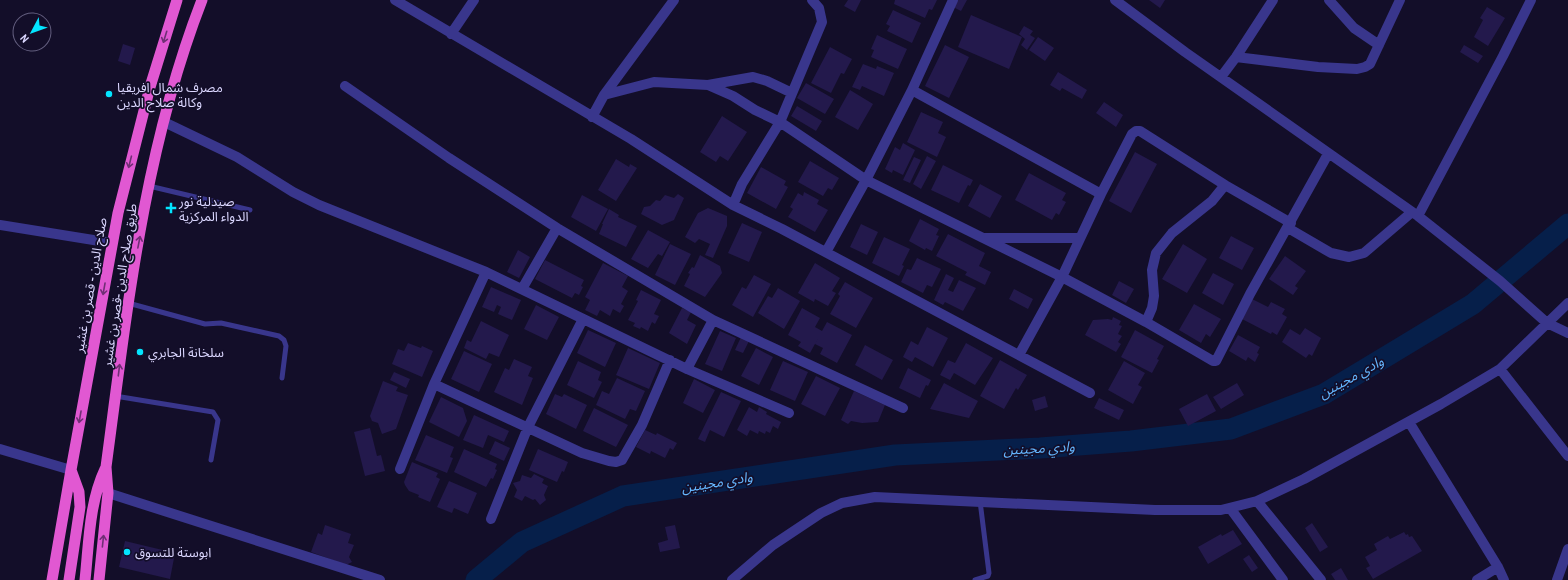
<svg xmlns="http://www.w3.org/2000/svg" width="1568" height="580" font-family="'Archivo Narrow','Noto Sans Arabic',sans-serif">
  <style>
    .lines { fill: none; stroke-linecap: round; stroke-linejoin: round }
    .river { stroke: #061f4a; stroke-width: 21 }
    .building { fill: #23194c }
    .service { stroke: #39368c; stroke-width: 5 }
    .minor { stroke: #39368c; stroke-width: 10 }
    .trunk { stroke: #e158d2; stroke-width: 11 }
    .oneway { stroke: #702f75 }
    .poi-dot { fill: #03e5ff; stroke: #130e29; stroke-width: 1.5 }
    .labels { text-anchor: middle; stroke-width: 3.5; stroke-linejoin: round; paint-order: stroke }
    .poi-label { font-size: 13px; fill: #dbd7ff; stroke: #130e29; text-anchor: start }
    .street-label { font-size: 13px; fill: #dbd7ff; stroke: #130e29 }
    .water-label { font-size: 14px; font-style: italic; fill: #65b7ff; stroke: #130e29 }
  </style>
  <rect width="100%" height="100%" fill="#130e29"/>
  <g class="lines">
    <path class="river" d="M476 580 522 542 623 496 895 455 1040 448 1131 441 1231 429 1324 394 1392 353 1473 304 1568 224"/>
  </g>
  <path class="building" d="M848 0H861L855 12 844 6Z
    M895 0H937L932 10 929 9 925 18 894 4Z
    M957 0H967L961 11 953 7Z
    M1149 0H1165L1160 8Z
    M1487 7 1505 18 1488 46 1474 37 1483 20 1480 18Z
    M893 10 921 23 912 43 887 31 890 26 886 24Z
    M971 15 1022 37 1009 69 958 47Z
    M1024 26 1033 31 1030 35 1035 38 1027 50 1021 45 1025 39 1019 34Z
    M877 35 907 49 898 69 871 57 874 50 871 49Z
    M1038 37 1054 48 1045 61 1029 50Z
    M123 44 135 48 130 65 118 61Z
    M945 45 969 57 949 98 925 86Z
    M1464 45 1483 56 1478 63 1460 52Z
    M830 47 852 59 844 74 841 73 831 93 811 83Z
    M863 64 876 69 877 66 894 73 884 96 862 86 860 90 852 87Z
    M1058 72 1087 90 1082 99 1062 88 1060 91 1050 85Z
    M806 83 834 99 825 114 797 98Z
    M850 90 873 104 858 130 835 117Z
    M1104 102 1123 115 1116 127 1096 113Z
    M797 106 822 121 816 131 791 116Z
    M921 112 943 122 938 133 946 137 937 157 907 142Z
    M722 116 747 132 728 161 720 156 716 162 700 152Z
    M903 143 915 150 903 175 893 170 892 173 885 169 895 147 900 150Z
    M1135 152 1157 164 1131 213 1109 201Z
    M927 156 936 161 921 189 913 184Z
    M914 157 921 160 910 183 903 180Z
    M616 159 629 167 630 164 637 168 616 201 598 190Z
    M810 161 839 178 832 190 828 188 823 196 798 182Z
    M943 165 973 180 970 186 968 185 959 203 931 190Z
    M761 167 786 181 784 185 788 187 776 209 747 193Z
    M1029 173 1066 193 1062 200 1066 202 1059 215 1056 213 1052 220 1015 200Z
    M980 184 1002 196 990 218 968 206Z
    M804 192 819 200 817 204 828 210 815 232 788 217 793 209 790 207 798 193 803 196Z
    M678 194 684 198 674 220 662 225 641 214 644 207 650 206 656 200 660 201 665 195 674 198Z
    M582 195 608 209 596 231 571 217Z
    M708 208 727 216V226L713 258 705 255 710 244 699 239 695 243 685 237 698 213Z
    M609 209 619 215 618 217 637 226 626 247 599 234 603 224H602Z
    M920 219 939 229 936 235 939 236 932 251 926 248 925 250 909 241Z
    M742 223 762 232 749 262 728 253Z
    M861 224 878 232 867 255 850 247Z
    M648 230 670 242 662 256 658 254 648 268 631 259Z
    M948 234 985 253 979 266 991 272 985 285 965 275 967 272 936 256Z
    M1231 236 1254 248 1242 270 1219 258Z
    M884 237 910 249 902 265 904 266 899 276 872 263Z
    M670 244 691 254 675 285 655 275Z
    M1183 244 1207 259 1187 293 1162 279Z
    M518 250 530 257 519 278 507 272Z
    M700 255 720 266 722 273 705 297 684 286 690 274 688 273 692 267 694 268Z
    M1285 256 1306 271 1295 286 1298 288 1293 295 1269 279Z
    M917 258 941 269 932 287 927 285 923 293 901 282 907 269 911 270Z
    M545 260 584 280 581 286 583 287 579 295 575 293 572 298 535 279Z
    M603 263 628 276 622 287 628 291 621 304 624 306 620 313 613 309 610 316 600 310 597 316 585 310 590 300 585 297Z
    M815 263 840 278 832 291 836 293 828 306 815 299 814 302 798 293Z
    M1213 273 1234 284 1223 305 1202 293Z
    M946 274 954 278 948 290 953 292 959 280 976 288 963 311 945 302 943 305 934 300Z
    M754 275 771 284 753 317 732 305 742 287 746 289Z
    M1119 281 1134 289 1126 303 1112 295Z
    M845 282 873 298 856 328 830 314 840 296 838 294Z
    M491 287 521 300 512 320 498 314 501 307 497 305 494 312 482 307Z
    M778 288 800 301 784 329 758 313 768 296 772 298Z
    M1014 289 1033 299 1028 309 1009 299Z
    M641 290 661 300 654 314 659 316 655 324 652 322 648 331 641 327 640 329 633 326 635 323 628 320 638 301 636 300Z
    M1252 299 1268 307 1271 302 1285 309 1282 314 1287 317 1277 335 1272 332 1271 334 1242 319Z
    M1194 304 1221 319 1210 337 1206 334 1201 343 1179 330Z
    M536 305 559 317 547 340 524 329Z
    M682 308 691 312 687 320 696 325 687 344 669 333Z
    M802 308 820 318 815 327 822 331 827 322 852 335 837 363 820 354 823 348 815 344 821 333 810 353 798 346 801 342 788 335Z
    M1113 317 1121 321 1119 325 1122 326 1118 334 1122 336 1118 342 1121 344 1116 352 1085 335 1093 320 1108 319 1112 320Z
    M481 321 509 335 499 357 489 353 486 359 464 348 467 340 471 342Z
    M927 327 948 338 933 367 915 357 912 362 903 357 911 341 918 345Z
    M1305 328 1321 338 1312 356 1309 354 1306 358 1282 342 1290 329 1300 335Z
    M588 330 616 343 605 367 577 353Z
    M1135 330 1164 346 1157 359 1159 360 1152 373 1121 357Z
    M720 331 736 338 722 371 705 364Z
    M742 335 750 339 743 353 735 350Z
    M1238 335 1260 347 1257 353 1259 354 1255 362 1248 357 1246 361 1229 351Z
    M408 343 421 348 422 346 433 351 422 377 392 364 398 349 404 351Z
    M966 343 993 358 975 385 954 373 950 380 940 375 948 360 955 363Z
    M865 345 893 360 882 380 855 365Z
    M628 348 660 363 649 389 616 375Z
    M756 348 773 357 759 385 741 376Z
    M464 351 492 364 479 392 451 379Z
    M514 359 532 367 528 376 533 378 522 405 494 392 505 368 509 370Z
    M1000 360 1027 375 1018 390 1016 388 1004 409 980 396Z
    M578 361 601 372 598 380 602 382 594 398 567 385Z
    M783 361 808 372 795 401 770 390Z
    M1124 361 1145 373 1138 385 1142 387 1133 404 1108 390Z
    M908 368 931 380 928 386 926 385 920 398 899 388Z
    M394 372 410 379 406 388 390 380Z
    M816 376 840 388 825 416 801 404Z
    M617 378 645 391 636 411 630 409 625 419 596 405 602 391 609 394Z
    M694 379 715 390 703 413 683 403Z
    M383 381 398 387 396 391 408 395 396 429 382 434 378 423 372 421 370 416Z
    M944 383 978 401 969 418 930 409Z
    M1237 383 1244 395 1221 409 1213 397Z
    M854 391 885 405 878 422 862 423 851 421 848 424 841 420Z
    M721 392 741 401 724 437 710 430 705 442 698 439Z
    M555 394 562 397 564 394 587 405 576 429 546 414Z
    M1207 394 1216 411 1188 426 1179 409Z
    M1045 396 1048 407 1035 411 1032 400Z
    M441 397 463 408 467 421 459 437 429 422Z
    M1099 398 1124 410 1119 420 1094 408Z
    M749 407 757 412 759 407 767 412 766 414 781 422 778 429 773 426 770 433 766 431 765 434 759 431 758 434 750 430 747 436 737 430Z
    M594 408 628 425 616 447 583 431Z
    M474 415 509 431 504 442 488 435 483 448 463 440Z
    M370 428 377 456 381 455 385 471 365 476 354 432Z
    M645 430 656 435 657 433 677 443 673 450 670 448 665 458 651 451 650 454 636 447Z
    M426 435 454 447 450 457 453 458 447 473 415 460Z
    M495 441 510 448 504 461 489 454Z
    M464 449 497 464 495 469 497 470 493 479 491 478 486 487 454 472Z
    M538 449 568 462 564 472 562 471 557 482 529 470Z
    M412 462 438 473 436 477 440 479 430 502 418 497 419 495 409 491 405 485 404 482Z
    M534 474 544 479 542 483 548 486 544 495 546 500 540 505 535 499 533 500 525 496 522 501 514 497 517 490 513 483 520 481 522 475 531 478Z
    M449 481 477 493 468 514 454 508 452 513 437 507Z
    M1312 523 1328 547 1320 552 1305 528Z
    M325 525 351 534 348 543 354 545 349 557 352 562 346 565 311 552 318 533 322 535Z
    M675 525 680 548 660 552 658 543 668 540 665 527Z
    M1233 530 1242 544 1208 564 1198 547 1221 534 1222 536Z
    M1404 532 1406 535 1408 534 1409 537 1412 536 1422 551 1373 579 1366 568 1370 566 1365 557 1377 550 1374 544 1388 536 1390 539Z
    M125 541 175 553 170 579 119 567Z
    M1249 555 1258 568 1252 572 1243 559Z
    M1341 568 1348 580H1335L1331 574Z"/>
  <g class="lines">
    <path class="service" d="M149 186 250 210
      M128 303 205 324 221 323 279 336 284 340 286 346 282 378
      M115 396 213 412 218 420 211 460
      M975 580 988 576 989 573 980 501"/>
    <path class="minor" d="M395 0 631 139 733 205 782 229 1090 393
      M1115 0 1185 52 1418 216 1500 281 1547 323 1568 333
      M1329 0 1354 28 1379 45
      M451 34 474 0
      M1236 57 1318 67 1357 69 1365 67 1370 64 1400 0
      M1221 77 1236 57 1273 0
      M708 85 753 77 767 81 792 93
      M345 86 449 158 557 228
      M912 90 1101 194
      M604 95 654 82 708 85 733 96 755 110 780 122 822 22 819 8 812 0
      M592 117 604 95 674 0
      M164 122 237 157 293 192 319 205 486 272 687 369 789 413
      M733 205 742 184 780 122 866 180 1062 277 1146 322 1213 361H1216L1250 294 1328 154
      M1418 216 1503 56 1531 0
      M0 225 112 243
      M1288 228 1331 253 1349 257 1364 253 1412 212
      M984 238H1080
      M826 252 866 180 912 90 953 0
      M522 289 557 228 713 320 903 408
      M1146 322 1152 308 1154 296 1152 270 1156 253 1172 233 1212 201 1225 185 1291 223
      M1019 355 1062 277 1101 194 1132 134 1136 131H1140L1225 185
      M687 369 713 320
      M1500 369 1568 456
      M434 384 582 453 609 461 616 462 622 460 642 425 670 360
      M1409 422 1498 567
      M0 449 71 470
      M400 469 434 384 486 272
      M108 493 380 580
      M1257 501 1321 580
      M1230 508 1283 580
      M491 519 528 427 583 319
      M732 580 773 545 821 513 842 503 875 497 1155 510H1221L1257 501 1304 479 1441 404 1500 369 1568 303
      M1477 580 1498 567 1504 580
      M1557 580 1568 549"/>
    <path class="trunk" d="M52 580 71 470 118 213 150 87 177 0
      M69 580 80 507 79 492 71 470
      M85 580C89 543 89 503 105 469
      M99 580 108 493 106 467C127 310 144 149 202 0"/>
  </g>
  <defs><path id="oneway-shaft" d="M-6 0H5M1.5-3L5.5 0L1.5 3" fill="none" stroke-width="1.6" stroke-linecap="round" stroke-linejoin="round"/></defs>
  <g class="oneway">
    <use href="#oneway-shaft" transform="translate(165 37) rotate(107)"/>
    <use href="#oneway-shaft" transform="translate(130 162) rotate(104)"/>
    <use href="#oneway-shaft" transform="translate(139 242) rotate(-79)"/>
    <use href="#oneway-shaft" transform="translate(104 289) rotate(100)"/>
    <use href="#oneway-shaft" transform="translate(119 370) rotate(-83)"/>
    <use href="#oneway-shaft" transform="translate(80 417) rotate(100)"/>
    <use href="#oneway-shaft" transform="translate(103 541) rotate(-84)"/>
  </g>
  <g class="poi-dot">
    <circle cx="109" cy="94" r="4"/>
    <path d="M169 202h4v4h4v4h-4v4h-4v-4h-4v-4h4z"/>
    <circle cx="140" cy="352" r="4"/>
    <circle cx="127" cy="552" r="4"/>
  </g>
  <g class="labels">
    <g class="poi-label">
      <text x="117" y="92">مصرف شمال افريقيا<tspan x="117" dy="15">وكالة صلاح الدين</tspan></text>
      <text x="179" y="206">صيدلية نور<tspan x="179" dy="15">الدواء المركزية</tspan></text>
      <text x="148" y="357">سلخانة الجابري</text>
      <text x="135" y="557">ابوستة للتسوق</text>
    </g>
    <g class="street-label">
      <text transform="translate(90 285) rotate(-80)" y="5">صلاح الدين - قصر بن غشير</text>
      <text transform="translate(119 285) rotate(-81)" y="5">طريق صلاح الدين -قصر بن غشير</text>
    </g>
    <g class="water-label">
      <text transform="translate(1351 377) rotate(-29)" y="5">وادي مجينين</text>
      <text transform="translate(1039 448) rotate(-3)" y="5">وادي مجينين</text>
      <text transform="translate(717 482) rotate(-9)" y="5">وادي مجينين</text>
    </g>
  </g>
  <g transform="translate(32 32) rotate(229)"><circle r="19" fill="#130e29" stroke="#635e7f"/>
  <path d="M0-3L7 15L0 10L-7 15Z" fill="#03e5ff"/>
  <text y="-6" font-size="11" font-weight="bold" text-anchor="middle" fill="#dbd7ff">N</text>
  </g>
</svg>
